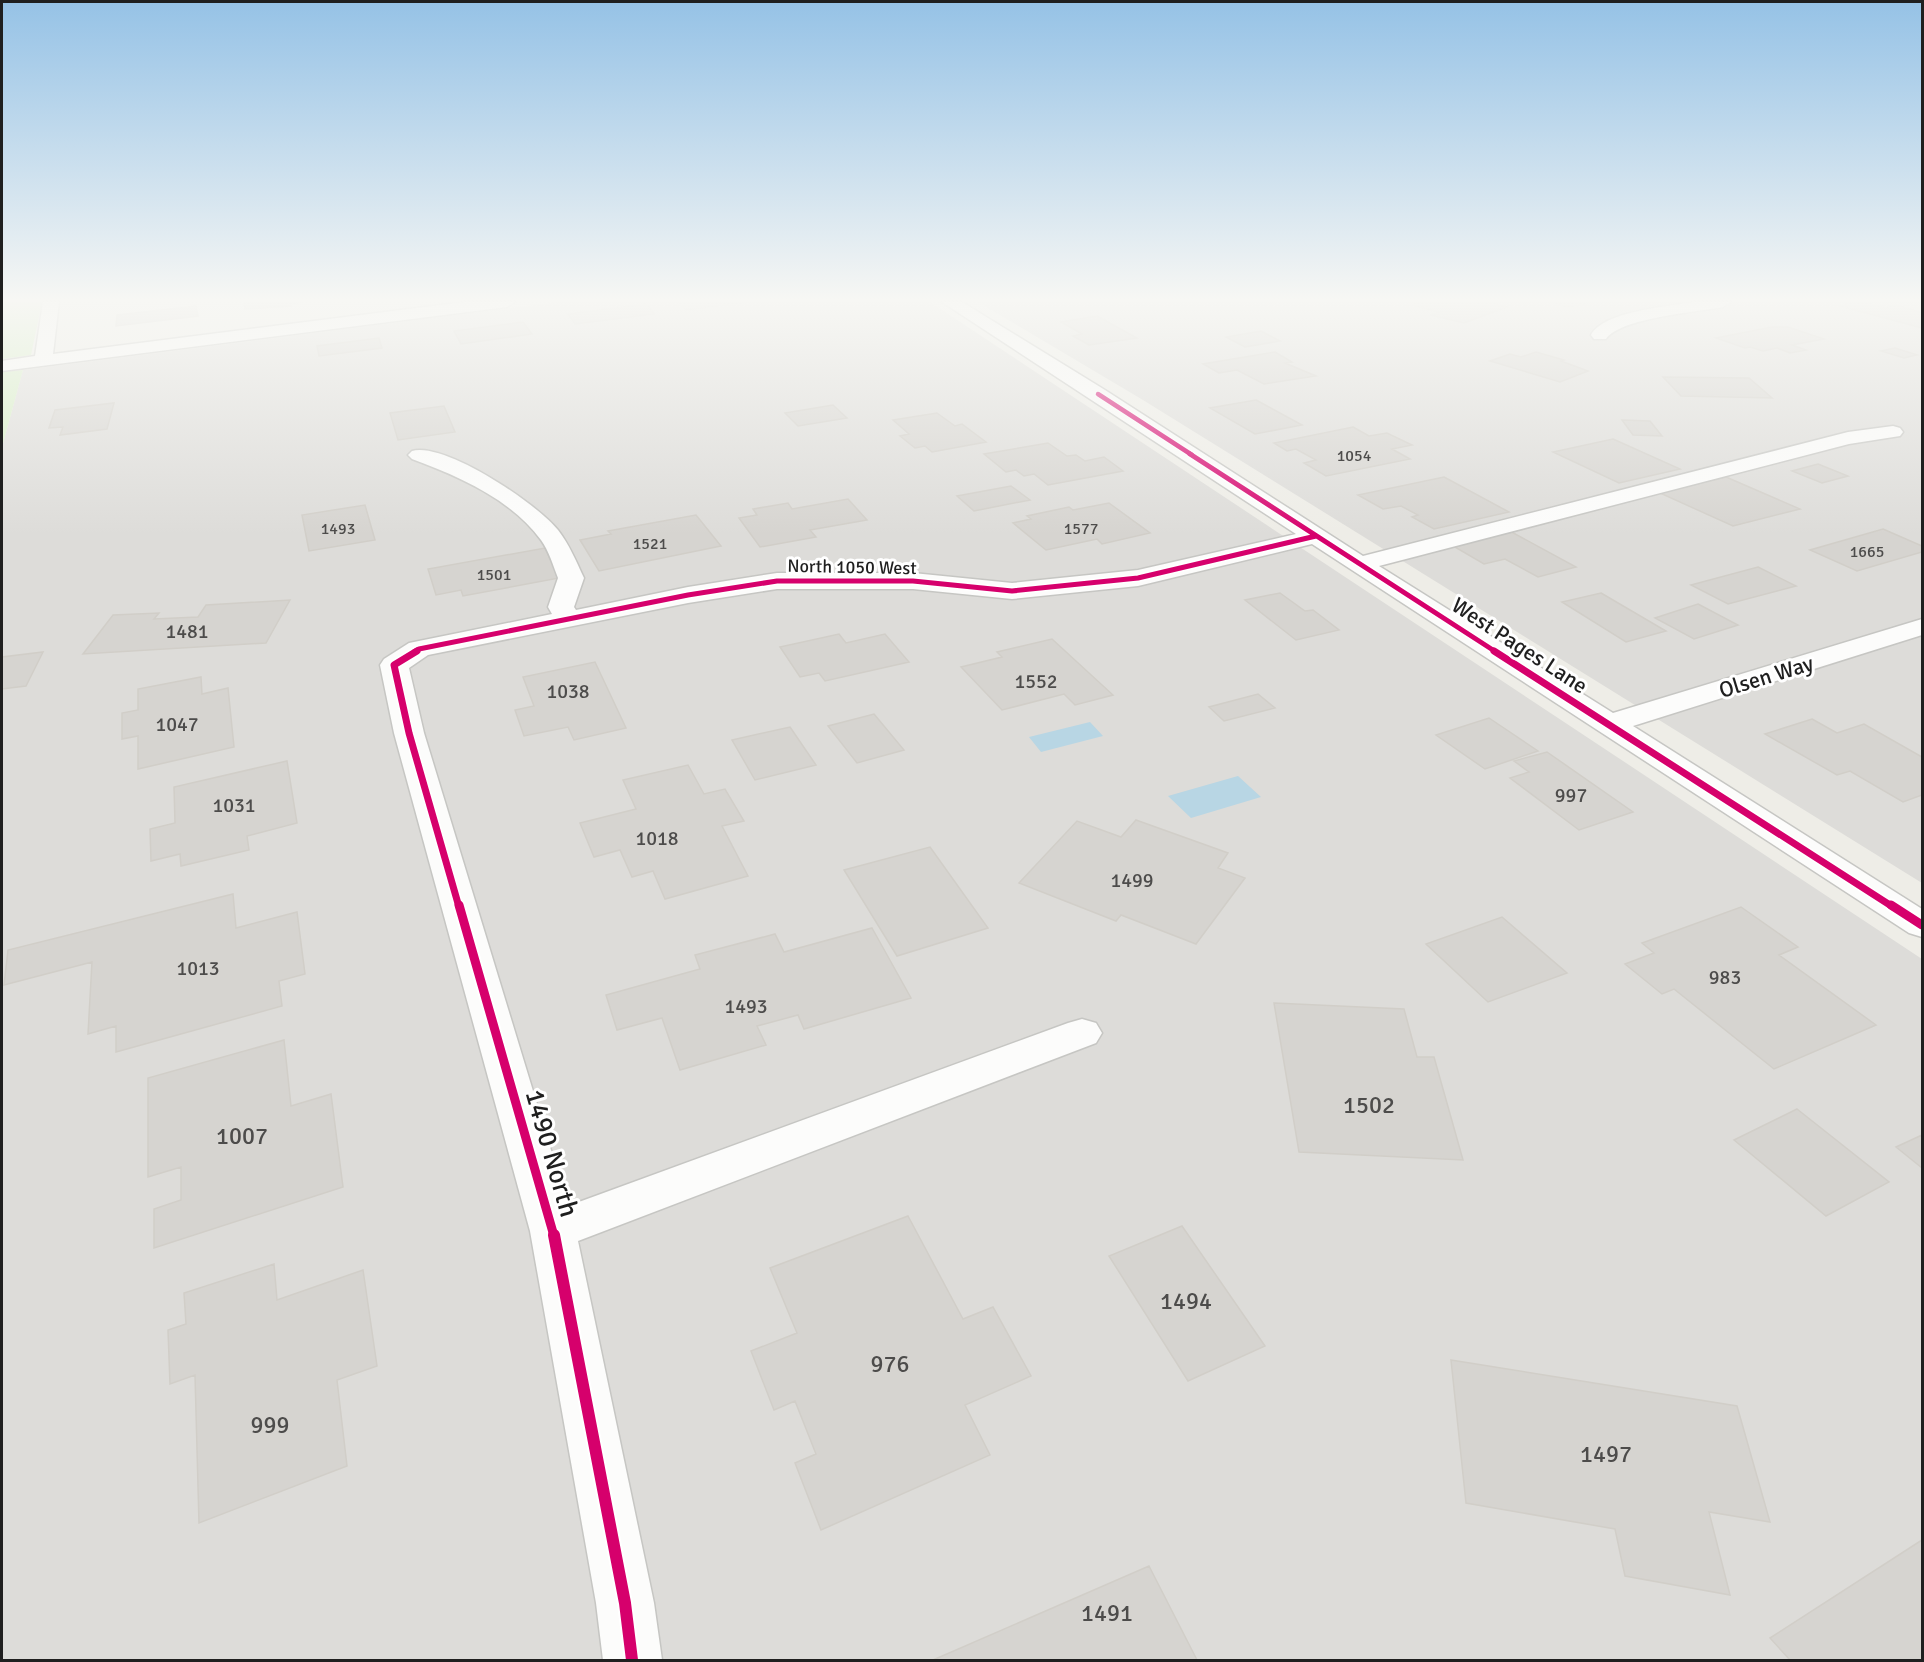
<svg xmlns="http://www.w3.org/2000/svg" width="1924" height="1662" font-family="Signika,sans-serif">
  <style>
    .residential { fill: #dddcd9 }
    .grass { fill: #d5eec3 }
    .water { fill: #b8d6e4 }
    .building { fill: #d6d4d0; stroke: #d1cec8; stroke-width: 1.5 }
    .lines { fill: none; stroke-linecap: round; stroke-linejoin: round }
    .minor-casing { stroke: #c6c6c3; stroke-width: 3 }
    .minor { fill: #fcfcfb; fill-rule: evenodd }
    .cycleway-far4-casing { stroke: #fff; stroke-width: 7 }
    .cycleway-far3-casing { stroke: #fff; stroke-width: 8 }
    .cycleway-far2-casing { stroke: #fff; stroke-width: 10 }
    .cycleway-far1-casing { stroke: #fff; stroke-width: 13 }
    .cycleway-casing { stroke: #fff; stroke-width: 16 }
    .cycleway-far4 { stroke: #d6006c; stroke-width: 4.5 }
    .cycleway-far3 { stroke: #d6006c; stroke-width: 5 }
    .cycleway-far2 { stroke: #d6006c; stroke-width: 7 }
    .cycleway-far1 { stroke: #d6006c; stroke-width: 9 }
    .cycleway { stroke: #d6006c; stroke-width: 12 }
    .labels { text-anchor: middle; stroke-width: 6; stroke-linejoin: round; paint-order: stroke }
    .far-number-label { font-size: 16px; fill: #4d4c4b }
    .far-street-label { font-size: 18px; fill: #1f1f1f; stroke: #fff }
    .number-label { font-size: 20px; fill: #4d4c4b }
    .street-label { font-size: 22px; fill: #1f1f1f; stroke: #fff }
    .near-number-label { font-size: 24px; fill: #4d4c4b }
    .near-street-label { font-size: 27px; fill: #1f1f1f; stroke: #fff }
  </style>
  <rect width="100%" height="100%" fill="#eeede7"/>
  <path class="residential" d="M558 302H930L1922 959V1660H2V447L23 370Z
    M978 302H1922V883L1143 400Z"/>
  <path class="grass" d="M2 302H42L31 355 2 359Z
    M23 370 2 447V372Z"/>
  <path class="water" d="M1090 722 1103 736 1041 752 1029 737Z
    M1238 776 1261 797 1191 818 1168 796Z"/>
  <path class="building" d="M244 302H302L291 304V306L245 309Z
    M678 302H747L686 310Z
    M1420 302H1490L1507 307 1464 323 1431 315 1439 312 1412 305Z
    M1554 302H1583L1587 304 1566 307Z
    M1855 302H1865L1884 308 1897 305 1922 313V328L1840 306Z
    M646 304 654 314 575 324 568 314Z
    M196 306 198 316 116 326 117 315Z
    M1097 316 1137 338 1089 345 1073 336 1082 334 1061 322Z
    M523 322 532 334 461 344 454 331Z
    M1772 327H1788L1824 339 1792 345 1806 350 1790 353 1777 348 1763 351 1750 347 1745 348 1716 338Z
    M1261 331 1280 341 1245 347 1226 337Z
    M379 338 382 348 319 356 317 346Z
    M1895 348 1917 355 1904 358 1881 351Z
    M1275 352 1292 362 1285 363 1316 376 1264 384 1237 370 1219 373 1203 364Z
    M1536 352 1564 360 1561 361 1588 371 1560 382 1490 361 1510 354 1521 357Z
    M1663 377 1749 378 1772 398 1681 396Z
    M1256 400 1302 425 1255 434 1210 408Z
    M114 403 107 429 60 435 63 427 49 428 55 410Z
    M833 405 847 418 798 426 785 413Z
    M444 406 455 432 398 440 390 413Z
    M937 413 955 426 962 424 986 442 932 452 925 446 915 448 900 436 909 434 893 420Z
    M1622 420 1650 421 1662 436 1633 435Z
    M1353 427 1369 436 1387 433 1412 445 1392 449 1410 459 1326 476 1304 463 1316 460 1296 449 1287 451 1274 443Z
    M1613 439 1680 469 1619 483 1553 452Z
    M1048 443 1067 456 1076 455 1085 461 1104 457 1123 471 1048 485 1034 474 1024 476 1016 470 1006 472 984 454Z
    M1818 464 1848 476 1822 483 1792 471Z
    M1444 477 1509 512 1434 529 1412 517 1418 515 1401 506 1383 509 1358 495Z
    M1726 477 1800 509 1733 526 1660 493Z
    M1011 486 1030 500 974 511 957 496Z
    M848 499 867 520 810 530 816 537 760 547 739 518 757 515 753 509 788 503 792 509Z
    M1109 503 1150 533 1102 544 1097 539 1046 550 1013 523 1031 519 1027 516 1069 507 1073 510Z
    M365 505 375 540 309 551 302 515Z
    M696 515 721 546 599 571 580 540 611 534 608 531Z
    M1506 529 1576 567 1538 577 1505 559 1484 564 1448 543Z
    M1883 529 1922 546V552L1857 571 1810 550Z
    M545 548 559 578 463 596 461 590 436 595 428 569Z
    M1758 567 1796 586 1728 604 1691 585Z
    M1280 593 1305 611 1313 610 1339 630 1296 640 1245 600Z
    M1601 593 1666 631 1626 642 1562 602Z
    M290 600 266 643 83 654 113 615 159 613 154 619 198 617 206 605Z
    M1698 604 1738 625 1694 639 1655 618Z
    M839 634 846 643 885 634 909 662 825 681 819 673 800 677 780 647Z
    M1052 639 1113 695 1075 705 1064 694 1002 710 961 667 1002 657 997 652Z
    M43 652 26 686 2 689V657Z
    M595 662 626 728 574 740 568 727 524 736 515 710 534 706 523 677Z
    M201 677 202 694 228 688 234 747 138 769V736L122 739V713L138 710V689Z
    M1258 694 1275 708 1224 721 1209 707Z
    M874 714 904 750 857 763 828 726Z
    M1489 718 1538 751 1485 769 1436 735Z
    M1812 719 1837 733 1864 724 1922 757V795L1903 802 1850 771 1837 775 1765 734Z
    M790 727 816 765 755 780 732 740Z
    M1547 752 1633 812 1579 830 1510 778 1529 772 1514 761Z
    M287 761 297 823 247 836 249 850 181 866 180 854 151 861 150 829 175 823 174 787Z
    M688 765 704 794 725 789 744 821 722 826 748 876 665 899 653 871 632 877 620 850 594 857 580 823 636 809 623 780Z
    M1136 820 1228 853 1218 868 1245 878 1196 944 1121 915 1116 921 1019 883 1077 821 1121 837Z
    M930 847 988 928 897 956 844 870Z
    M233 894 236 928 297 912 305 974 279 981 282 1006 116 1052V1026L88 1034 92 962 4 985 8 950Z
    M1741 907 1798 947 1779 955 1876 1025 1774 1069 1674 989 1662 994 1625 964 1654 953 1642 943Z
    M1502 917 1567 973 1488 1002 1426 944Z
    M872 928 911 998 804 1029 798 1015 757 1026 766 1045 680 1070 662 1018 617 1030 606 995 700 969 695 955 775 934 784 952Z
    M1274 1003 1404 1009 1417 1057H1434L1463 1160 1299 1152Z
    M284 1040 291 1106 331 1094 343 1187 154 1248V1209L181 1200V1167L148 1177V1078Z
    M1797 1109 1889 1182 1826 1216 1734 1140Z
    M1922 1135V1168L1896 1147Z
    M908 1216 963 1319 993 1307 1031 1376 965 1405 990 1455 821 1530 795 1463 816 1454 795 1401 774 1410 751 1351 797 1333 770 1268Z
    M1182 1226 1265 1346 1188 1381 1109 1256Z
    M274 1264 277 1300 363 1270 377 1366 337 1380 347 1466 199 1523 195 1375 170 1384 168 1330 186 1324 184 1293Z
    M1451 1360 1737 1406 1770 1522 1709 1512 1730 1595 1625 1576 1615 1529 1466 1503Z
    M1922 1540V1660H1790L1770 1638Z
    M1149 1566 1197 1660H933Z"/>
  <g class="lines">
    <g class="minor-casing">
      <path id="minor" d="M43 302H59L53 354 464 302H515L507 307 2 371V361L35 356Z
        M942 302H962L1105 390 1363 556 1848 432 1893 426 1900 428 1903 432 1900 436 1849 444 1379 566 1613 713 1922 619V635L1633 726 1922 909V937L1909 933 1312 544 1138 586 1012 599 913 589H777L688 603 428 655 409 668 424 733 568 1206 1068 1023 1082 1019 1096 1023 1102 1033 1096 1043 578 1241 654 1603 662 1660H603L596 1603 530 1231 394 733 380 665 384 659 409 643 552 614 548 607 558 578C553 565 549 551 541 540 511 499 458 476 412 459L408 455 412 451C445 442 536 503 558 530 569 544 576 561 584 578L574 607 576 610 688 587 777 573H913L1012 583 1138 570 1296 534Z
        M1693 302H1731L1723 307C1697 312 1620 318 1606 339H1594L1591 335C1604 311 1667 307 1693 302Z"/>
    </g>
    <use href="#minor" class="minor"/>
    <g class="cycleway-far4-casing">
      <path id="cycleway-far4" d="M1098 394 1192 455"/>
    </g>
    <g class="cycleway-far3-casing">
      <path id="cycleway-far3" d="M1190 454 1496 652
        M414 652 419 649 688 595 777 581H913L1012 591 1138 578 1316 536"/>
    </g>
    <g class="cycleway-far2-casing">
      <path id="cycleway-far2" d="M417 651 394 665 409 733 459 907
        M1494 651 1893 907"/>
    </g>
    <g class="cycleway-far1-casing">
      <path id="cycleway-far1" d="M459 905 554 1236
        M1891 905 1922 925"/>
    </g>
    <g class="cycleway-casing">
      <path id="cycleway" d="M554 1235 625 1603 632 1660"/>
    </g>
    <use href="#cycleway-far4" class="cycleway-far4"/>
    <use href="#cycleway-far3" class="cycleway-far3"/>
    <use href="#cycleway-far2" class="cycleway-far2"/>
    <use href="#cycleway-far1" class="cycleway-far1"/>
    <use href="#cycleway" class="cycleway"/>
  </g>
  <linearGradient id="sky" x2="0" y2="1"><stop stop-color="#95c2e6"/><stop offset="0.56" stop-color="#f7f7f4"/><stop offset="1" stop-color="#f7f7f4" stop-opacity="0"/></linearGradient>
  <rect width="1924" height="535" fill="url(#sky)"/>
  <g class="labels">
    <g class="far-number-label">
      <text x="1354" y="461">1054</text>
      <text x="338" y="534">1493</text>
      <text x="1081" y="534">1577</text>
      <text x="650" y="549">1521</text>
      <text x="1867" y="557">1665</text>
      <text x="494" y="580">1501</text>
    </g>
    <g class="far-street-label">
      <text transform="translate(852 567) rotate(1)" y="6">North 1050 West</text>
    </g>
    <g class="number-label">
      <text x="187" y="638">1481</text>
      <text x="1036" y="688">1552</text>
      <text x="568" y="698">1038</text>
      <text x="177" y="731">1047</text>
      <text x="1571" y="802">997</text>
      <text x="234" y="812">1031</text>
      <text x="657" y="845">1018</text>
      <text x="1132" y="887">1499</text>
      <text x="198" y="975">1013</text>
      <text x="1725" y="984">983</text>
      <text x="746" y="1013">1493</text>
    </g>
    <g class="street-label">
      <text transform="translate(1520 645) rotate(33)" y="8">West Pages Lane</text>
      <text transform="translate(1766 676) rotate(-17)" y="8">Olsen Way</text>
    </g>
    <g class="near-number-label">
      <text x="1369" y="1113">1502</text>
      <text x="242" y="1144">1007</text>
      <text x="1186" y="1309">1494</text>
      <text x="890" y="1372">976</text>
      <text x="270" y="1433">999</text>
      <text x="1606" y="1462">1497</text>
      <text x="1107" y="1621">1491</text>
    </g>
    <g class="near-street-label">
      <text transform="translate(552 1153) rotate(74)" y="9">1490 North</text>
    </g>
  </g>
  <rect width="1924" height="1662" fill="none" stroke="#1f1f1f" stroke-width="6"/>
</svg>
